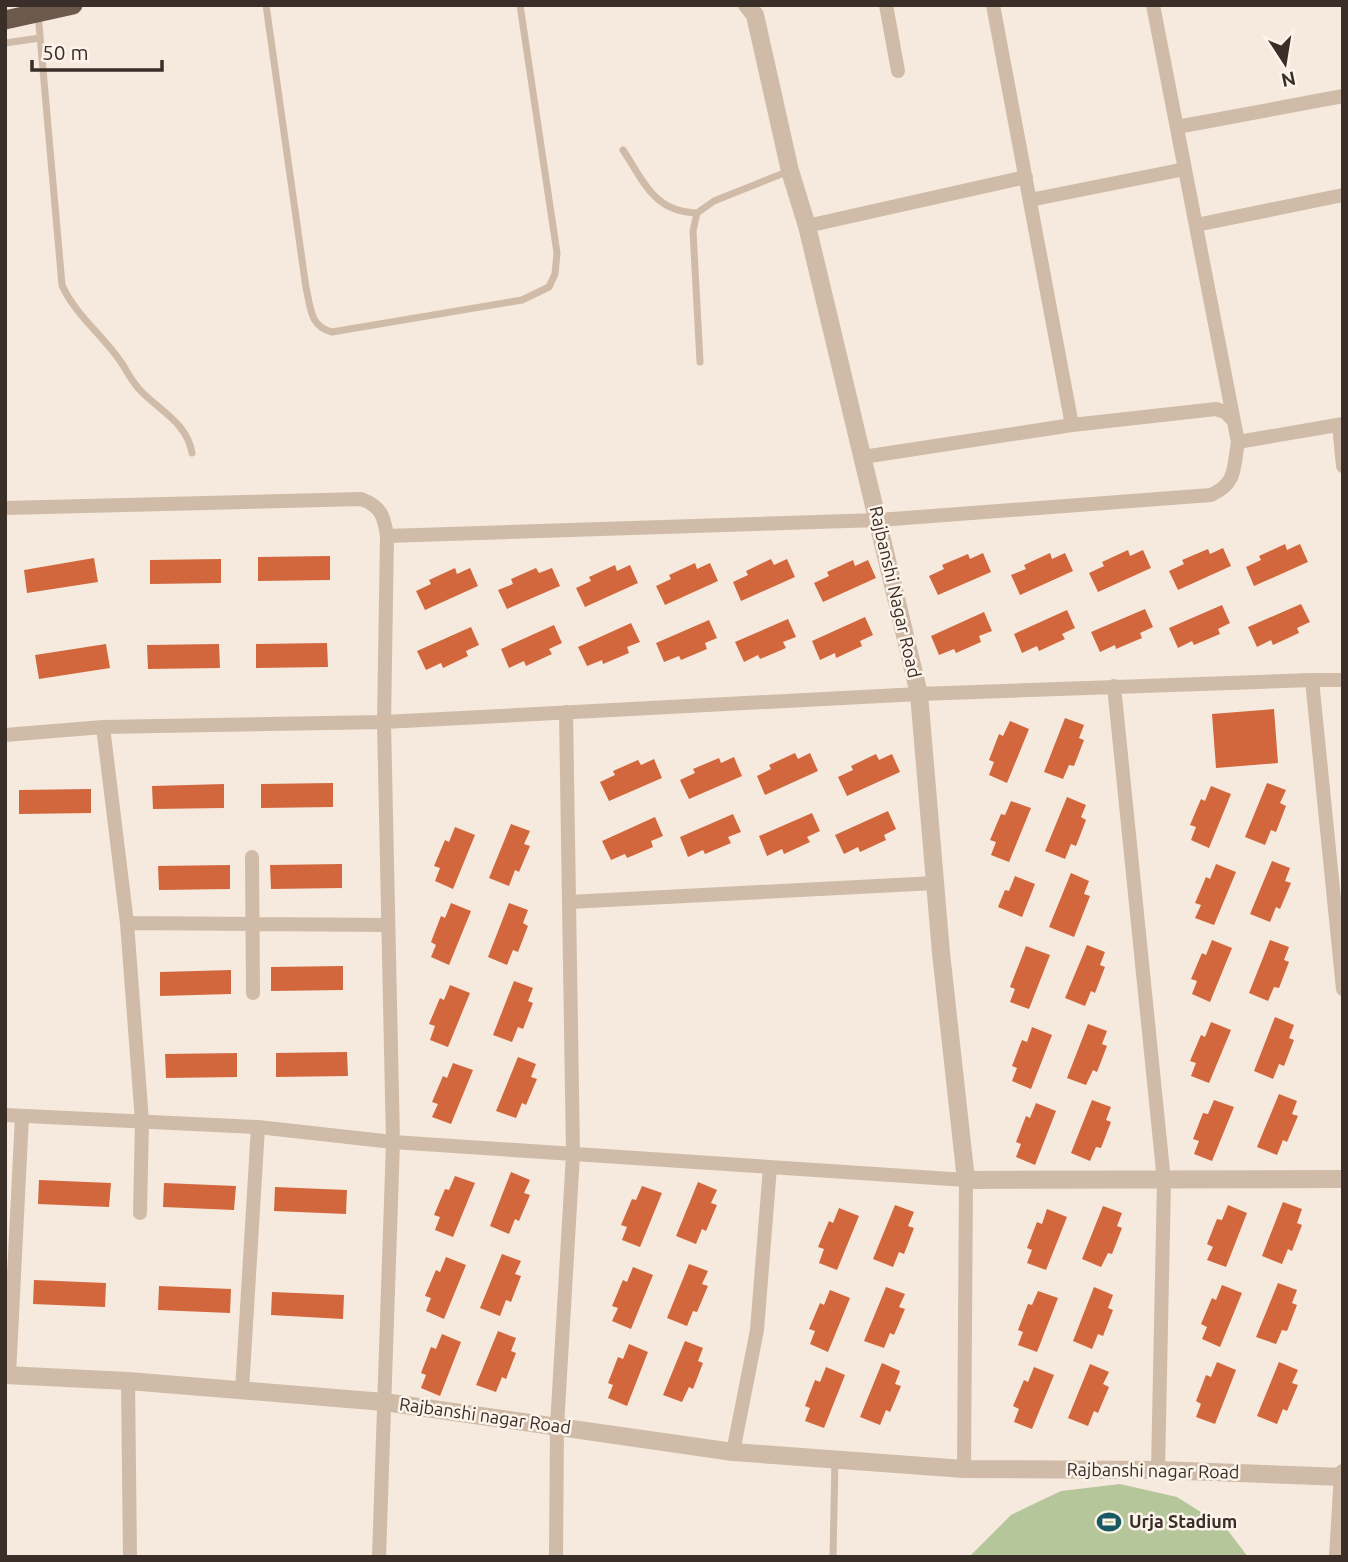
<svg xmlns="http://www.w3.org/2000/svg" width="1348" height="1562" font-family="Ubuntu,sans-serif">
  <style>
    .green { fill: #b6c69b }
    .building { fill: #d2673e }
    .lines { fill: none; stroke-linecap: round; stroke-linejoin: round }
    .service { stroke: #cfbba7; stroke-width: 7 }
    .minor { stroke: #cfbba7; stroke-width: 14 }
    .tertiary { stroke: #cfbba7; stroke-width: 18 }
    .trunk { stroke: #6d584c; stroke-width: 19 }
    .labels { text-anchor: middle; stroke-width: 5; stroke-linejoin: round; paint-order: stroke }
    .street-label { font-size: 18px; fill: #3a2f28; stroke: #fcf4ea }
    .poi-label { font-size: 18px; font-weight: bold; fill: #3a2f28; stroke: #fcf4ea; text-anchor: start }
  </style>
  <rect width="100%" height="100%" fill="#f5eadd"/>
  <path class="green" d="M1120 1484 1177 1497 1226 1528 1248 1557H969L1011 1515 1061 1491Z"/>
  <path class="building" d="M1285 544 1287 550 1300 544 1308 562 1254 586 1246 567 1261 560 1259 556Z
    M1223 548 1231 566 1178 590 1169 571 1184 564 1182 560 1208 549 1210 554Z
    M1128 550 1130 556 1143 550 1151 568 1098 592 1089 573 1104 566 1102 562Z
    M983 553 991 572 938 595 929 576 944 569 942 565 968 554 970 559Z
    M1050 553 1052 559 1065 553 1073 571 1020 595 1011 575 1026 569 1024 565Z
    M330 556V580L258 581V557Z
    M94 558 98 582 27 593 24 570Z
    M221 559V583L150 584V560Z
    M771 559 774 565 787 559 795 577 741 601 733 582 748 575 746 571Z
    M853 560 855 566 868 560 876 578 823 602 814 583 829 576 827 572Z
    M695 563 697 569 710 563 718 581 665 605 656 586 671 579 669 575Z
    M615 565 617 571 630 565 638 583 585 607 576 588 591 581 589 577Z
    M455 568 457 574 470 568 478 586 425 610 416 591 431 584 429 580Z
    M536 568 539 573 552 568 560 586 507 609 498 590 513 584 511 579Z
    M1301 604 1310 622 1297 628 1299 633 1273 645 1271 640 1257 647 1248 627Z
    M1222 605 1230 623 1218 629 1220 634 1194 645 1192 641 1178 648 1169 628Z
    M1145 609 1153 627 1140 633 1142 638 1116 649 1115 645 1100 652 1091 632Z
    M1067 610 1075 628 1062 634 1065 639 1039 651 1037 646 1022 653 1014 634Z
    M984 612 992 631 979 636 981 642 956 653 954 649 939 655 931 636Z
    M865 617 873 635 860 641 862 646 836 658 835 653 820 660 812 641Z
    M788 619 796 637 783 642 786 648 760 659 758 655 744 662 735 642Z
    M709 620 717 638 705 643 707 649 681 660 679 656 664 662 656 643Z
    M631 623 640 642 627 647 629 653 603 664 602 660 587 666 578 647Z
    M554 625 562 643 549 649 552 654 526 666 524 661 509 668 501 649Z
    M471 627 479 645 466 651 468 656 443 668 441 663 426 670 417 651Z
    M327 643 328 667 256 668V644Z
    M106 644 110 668 39 679 35 655Z
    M219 644 220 668 148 669 147 645Z
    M1274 709 1278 763 1216 768 1212 714Z
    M1065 718 1084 725 1079 738 1084 740 1074 766 1069 765 1063 779 1044 772Z
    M1010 721 1029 729 1007 783 989 775 994 762 989 760 999 734 1003 736Z
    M795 753 798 759 810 753 818 771 765 795 757 776 771 769 769 765Z
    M876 754 879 760 892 754 900 772 847 796 838 777 853 770 851 766Z
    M734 757 742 776 689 799 680 780 695 773 693 769 719 758 721 763Z
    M654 759 662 778 609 801 600 782 615 775 613 771 638 760 641 765Z
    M333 783V807L261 808V784Z
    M1267 783 1286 790 1280 803 1286 806 1276 832 1271 830 1265 845 1245 837Z
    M224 784V808L153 809 152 786Z
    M1211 786 1231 794 1209 848 1191 840 1196 827 1190 825 1201 799 1205 801Z
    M91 789V813L19 814V790Z
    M1067 797 1086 805 1081 817 1086 820 1076 846 1071 844 1065 859 1045 851Z
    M1011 801 1031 808 1009 862 991 855 996 842 990 840 1001 814 1005 815Z
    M888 811 896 829 884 835 886 840 860 852 858 847 844 854 835 835Z
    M812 813 820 831 807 837 810 842 784 854 782 849 767 856 759 836Z
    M733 814 741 832 728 837 731 843 705 854 703 850 688 857 680 837Z
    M655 817 663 836 651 841 653 847 627 858 625 854 611 860 602 841Z
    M511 824 530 831 524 844 530 846 519 872 515 870 509 886 489 878Z
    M455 827 475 835 453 889 435 881 440 868 434 866 445 840 449 842Z
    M1272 861 1290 868 1285 881 1291 883 1280 909 1276 907 1270 922 1250 914Z
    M342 864V888L271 889 270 865Z
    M1216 864 1236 872 1214 925 1195 918 1201 905 1195 903 1206 877 1210 879Z
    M230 865V889L159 890 158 866Z
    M1071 873 1089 881 1084 894 1090 896 1074 937 1049 927Z
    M1015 876 1035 884 1022 917 998 907 1005 890 1009 891Z
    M451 903 471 911 449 965 431 957 436 945 431 942 441 916 445 918Z
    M509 903 528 910 523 923 528 926 518 952 513 950 507 965 488 957Z
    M1212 940 1232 948 1210 1002 1192 994 1197 981 1191 979 1202 953 1206 955Z
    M1270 940 1289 947 1284 960 1289 962 1279 988 1274 987 1268 1001 1249 993Z
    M1087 945 1105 952 1100 965 1105 967 1095 993 1091 991 1085 1006 1065 998Z
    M1026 946 1050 955 1029 1009 1010 1002 1015 989 1010 987Z
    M343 966V990L271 991V967Z
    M231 970V994L160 996V972Z
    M514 981 533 988 528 1001 533 1003 523 1029 518 1027 512 1042 493 1035Z
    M450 985 470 993 448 1047 430 1040 435 1026 429 1024 440 998 444 1000Z
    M1275 1017 1294 1025 1289 1038 1294 1040 1284 1066 1279 1064 1273 1079 1254 1071Z
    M1211 1022 1231 1030 1209 1083 1191 1076 1196 1063 1190 1061 1201 1035 1205 1037Z
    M1088 1024 1107 1031 1102 1044 1107 1046 1097 1072 1093 1070 1086 1085 1067 1078Z
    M1032 1027 1052 1035 1031 1089 1012 1081 1017 1068 1012 1066 1022 1040 1027 1042Z
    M347 1052 348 1076 276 1077V1053Z
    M237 1053V1077L166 1078 165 1054Z
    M518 1057 536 1064 531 1077 537 1079 526 1105 522 1103 516 1118 496 1111Z
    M453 1063 473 1070 451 1124 432 1117 438 1104 432 1102 443 1076 447 1078Z
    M1279 1094 1297 1101 1292 1114 1298 1116 1287 1142 1283 1140 1277 1155 1257 1147Z
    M1092 1100 1111 1107 1106 1120 1111 1122 1101 1148 1096 1147 1090 1161 1071 1153Z
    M1214 1100 1234 1107 1212 1161 1194 1154 1199 1141 1193 1139 1203 1113 1208 1114Z
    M1036 1103 1056 1111 1035 1165 1016 1157 1021 1144 1016 1142 1026 1116 1030 1118Z
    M511 1172 530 1180 524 1193 530 1195 519 1221 515 1219 509 1234 490 1226Z
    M455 1176 475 1183 453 1237 435 1230 440 1217 434 1215 445 1189 449 1190Z
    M39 1180 111 1183 109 1207 38 1204Z
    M698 1182 717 1190 711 1203 717 1205 706 1231 702 1229 696 1244 676 1236Z
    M164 1183 236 1186 234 1210 163 1207Z
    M642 1186 662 1193 640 1247 622 1240 627 1227 621 1225 632 1199 636 1200Z
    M275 1187 347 1190 346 1214 274 1211Z
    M1283 1202 1302 1209 1297 1223 1302 1225 1292 1251 1288 1249 1282 1264 1262 1256Z
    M895 1205 914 1212 908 1226 914 1228 904 1254 899 1252 893 1267 873 1259Z
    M1228 1205 1247 1213 1226 1267 1207 1260 1213 1247 1207 1244 1217 1219 1222 1220Z
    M1103 1206 1122 1213 1117 1226 1122 1228 1112 1254 1108 1253 1101 1267 1082 1259Z
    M839 1208 859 1216 837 1270 819 1263 824 1249 818 1247 829 1221 833 1223Z
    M1047 1209 1067 1217 1046 1270 1027 1263 1032 1250 1027 1248 1037 1222 1042 1224Z
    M502 1254 521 1261 515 1274 521 1276 511 1302 506 1300 500 1316 480 1308Z
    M446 1257 466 1265 444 1319 426 1311 431 1298 425 1296 436 1270 440 1272Z
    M689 1264 708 1271 702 1284 708 1286 697 1312 693 1311 687 1326 667 1318Z
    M633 1267 653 1275 631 1329 612 1321 618 1308 612 1306 623 1280 627 1282Z
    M34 1280 106 1283 105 1307 33 1304Z
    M1278 1283 1297 1290 1292 1303 1297 1305 1287 1331 1282 1330 1276 1344 1256 1337Z
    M1222 1285 1242 1293 1220 1347 1202 1339 1207 1327 1201 1324 1212 1298 1216 1300Z
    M159 1286 231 1289 230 1313 158 1310Z
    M886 1287 905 1294 899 1307 905 1309 894 1335 890 1333 884 1348 864 1341Z
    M1094 1287 1113 1295 1108 1308 1113 1310 1103 1336 1098 1334 1092 1349 1073 1341Z
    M830 1290 850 1298 828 1352 810 1344 815 1331 809 1329 820 1303 824 1305Z
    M1038 1291 1058 1298 1037 1352 1018 1345 1023 1332 1018 1330 1028 1304 1032 1305Z
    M272 1292 344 1295 343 1319 271 1315Z
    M498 1331 516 1338 511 1351 516 1353 506 1379 502 1377 496 1392 476 1385Z
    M442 1334 461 1342 440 1396 421 1388 426 1375 421 1373 431 1347 436 1349Z
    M685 1341 703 1348 698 1361 703 1363 693 1389 689 1387 682 1402 663 1395Z
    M629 1344 648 1352 627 1406 608 1398 613 1385 608 1383 618 1357 623 1359Z
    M1217 1362 1236 1370 1215 1424 1196 1417 1201 1404 1196 1401 1206 1375 1211 1377Z
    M1279 1362 1298 1370 1292 1383 1298 1385 1287 1411 1283 1409 1277 1424 1257 1416Z
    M882 1363 900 1371 895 1384 901 1386 890 1412 886 1410 880 1425 860 1417Z
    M1090 1364 1109 1372 1103 1384 1109 1387 1098 1413 1094 1411 1088 1426 1068 1418Z
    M826 1367 845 1375 824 1428 805 1421 810 1408 805 1406 815 1380 820 1382Z
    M1034 1367 1054 1375 1032 1429 1014 1422 1019 1409 1013 1406 1024 1380 1028 1382Z"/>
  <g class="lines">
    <path class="service" d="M266 5 306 288C311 307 309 326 332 332L522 300 549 287 555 274 557 253 520 5
      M38 13 62 285C75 315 103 335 121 362 127 371 131 380 139 389 158 410 187 422 192 453
      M5 43 40 38
      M623 150C644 182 654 212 697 213
      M700 362 693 231 697 213 714 201 789 171
      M833 1557 835 1460"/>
    <path class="minor" d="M886 5 898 71
      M993 5 1072 425
      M1177 127 1343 96
      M1030 200 1185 169
      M1196 225 1343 195
      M807 226 1026 177
      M1339 425 1343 466
      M1238 442 1343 424
      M863 457 1072 425 1216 409 1225 412 1233 420
      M5 508 361 499C381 506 384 516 387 536L879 520 1211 495C1237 483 1233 469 1238 442L1153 5
      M1312 680H1343
      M1114 686 1164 1181 1158 1470
      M103 727 127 923 142 1121 140 1213
      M5 735 103 727 384 722 919 694 1312 680 1343 989
      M252 857 253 993
      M569 902 935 883
      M127 923 388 925
      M5 1115 258 1127 393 1142 966 1180 964 1469
      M9 1375 22 1116
      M128 1381 130 1557
      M242 1390 258 1127
      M733 1452 757 1330 770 1167
      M379 1557 393 1142 384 722 387 536
      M556 1557 557 1426 573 1154 566 712"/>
    <path class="tertiary" d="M747 5 755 15 790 171 807 226 919 694 941 953 966 1180 1343 1179
      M5 1375 128 1381 384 1402 733 1452 964 1469 1158 1470 1343 1477
      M1338 1557 1343 1473"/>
    <path class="trunk" d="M5 20 73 5"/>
  </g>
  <defs>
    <g id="stadium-bare" transform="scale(1.89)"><path d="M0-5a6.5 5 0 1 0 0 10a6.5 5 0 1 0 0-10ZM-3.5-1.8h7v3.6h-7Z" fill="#195961" stroke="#fcf4ea" stroke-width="2.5" paint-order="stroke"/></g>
  </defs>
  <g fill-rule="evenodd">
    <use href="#stadium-bare" x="1109" y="1522"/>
  </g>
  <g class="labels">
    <g class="street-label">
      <text transform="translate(895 592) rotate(77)" y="6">Rajbanshi Nagar Road</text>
      <text transform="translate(485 1416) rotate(8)" y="6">Rajbanshi nagar Road</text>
      <text transform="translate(1153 1471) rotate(1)" y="6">Rajbanshi nagar Road</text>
    </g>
    <g class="poi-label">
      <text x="1129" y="1528">Urja Stadium</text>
    </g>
  </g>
  <rect width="1348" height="1562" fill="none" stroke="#3a2f28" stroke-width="14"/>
  <g transform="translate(1285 63) rotate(168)" stroke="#fcf4ea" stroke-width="5" paint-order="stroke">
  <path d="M0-5L12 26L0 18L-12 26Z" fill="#3a2f28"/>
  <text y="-10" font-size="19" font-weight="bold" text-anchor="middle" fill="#3a2f28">N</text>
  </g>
  <path d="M32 60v10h130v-10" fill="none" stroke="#3a2f28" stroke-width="3.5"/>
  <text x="42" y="60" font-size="21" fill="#3a2f28" stroke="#fcf4ea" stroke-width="5" paint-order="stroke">50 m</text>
</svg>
